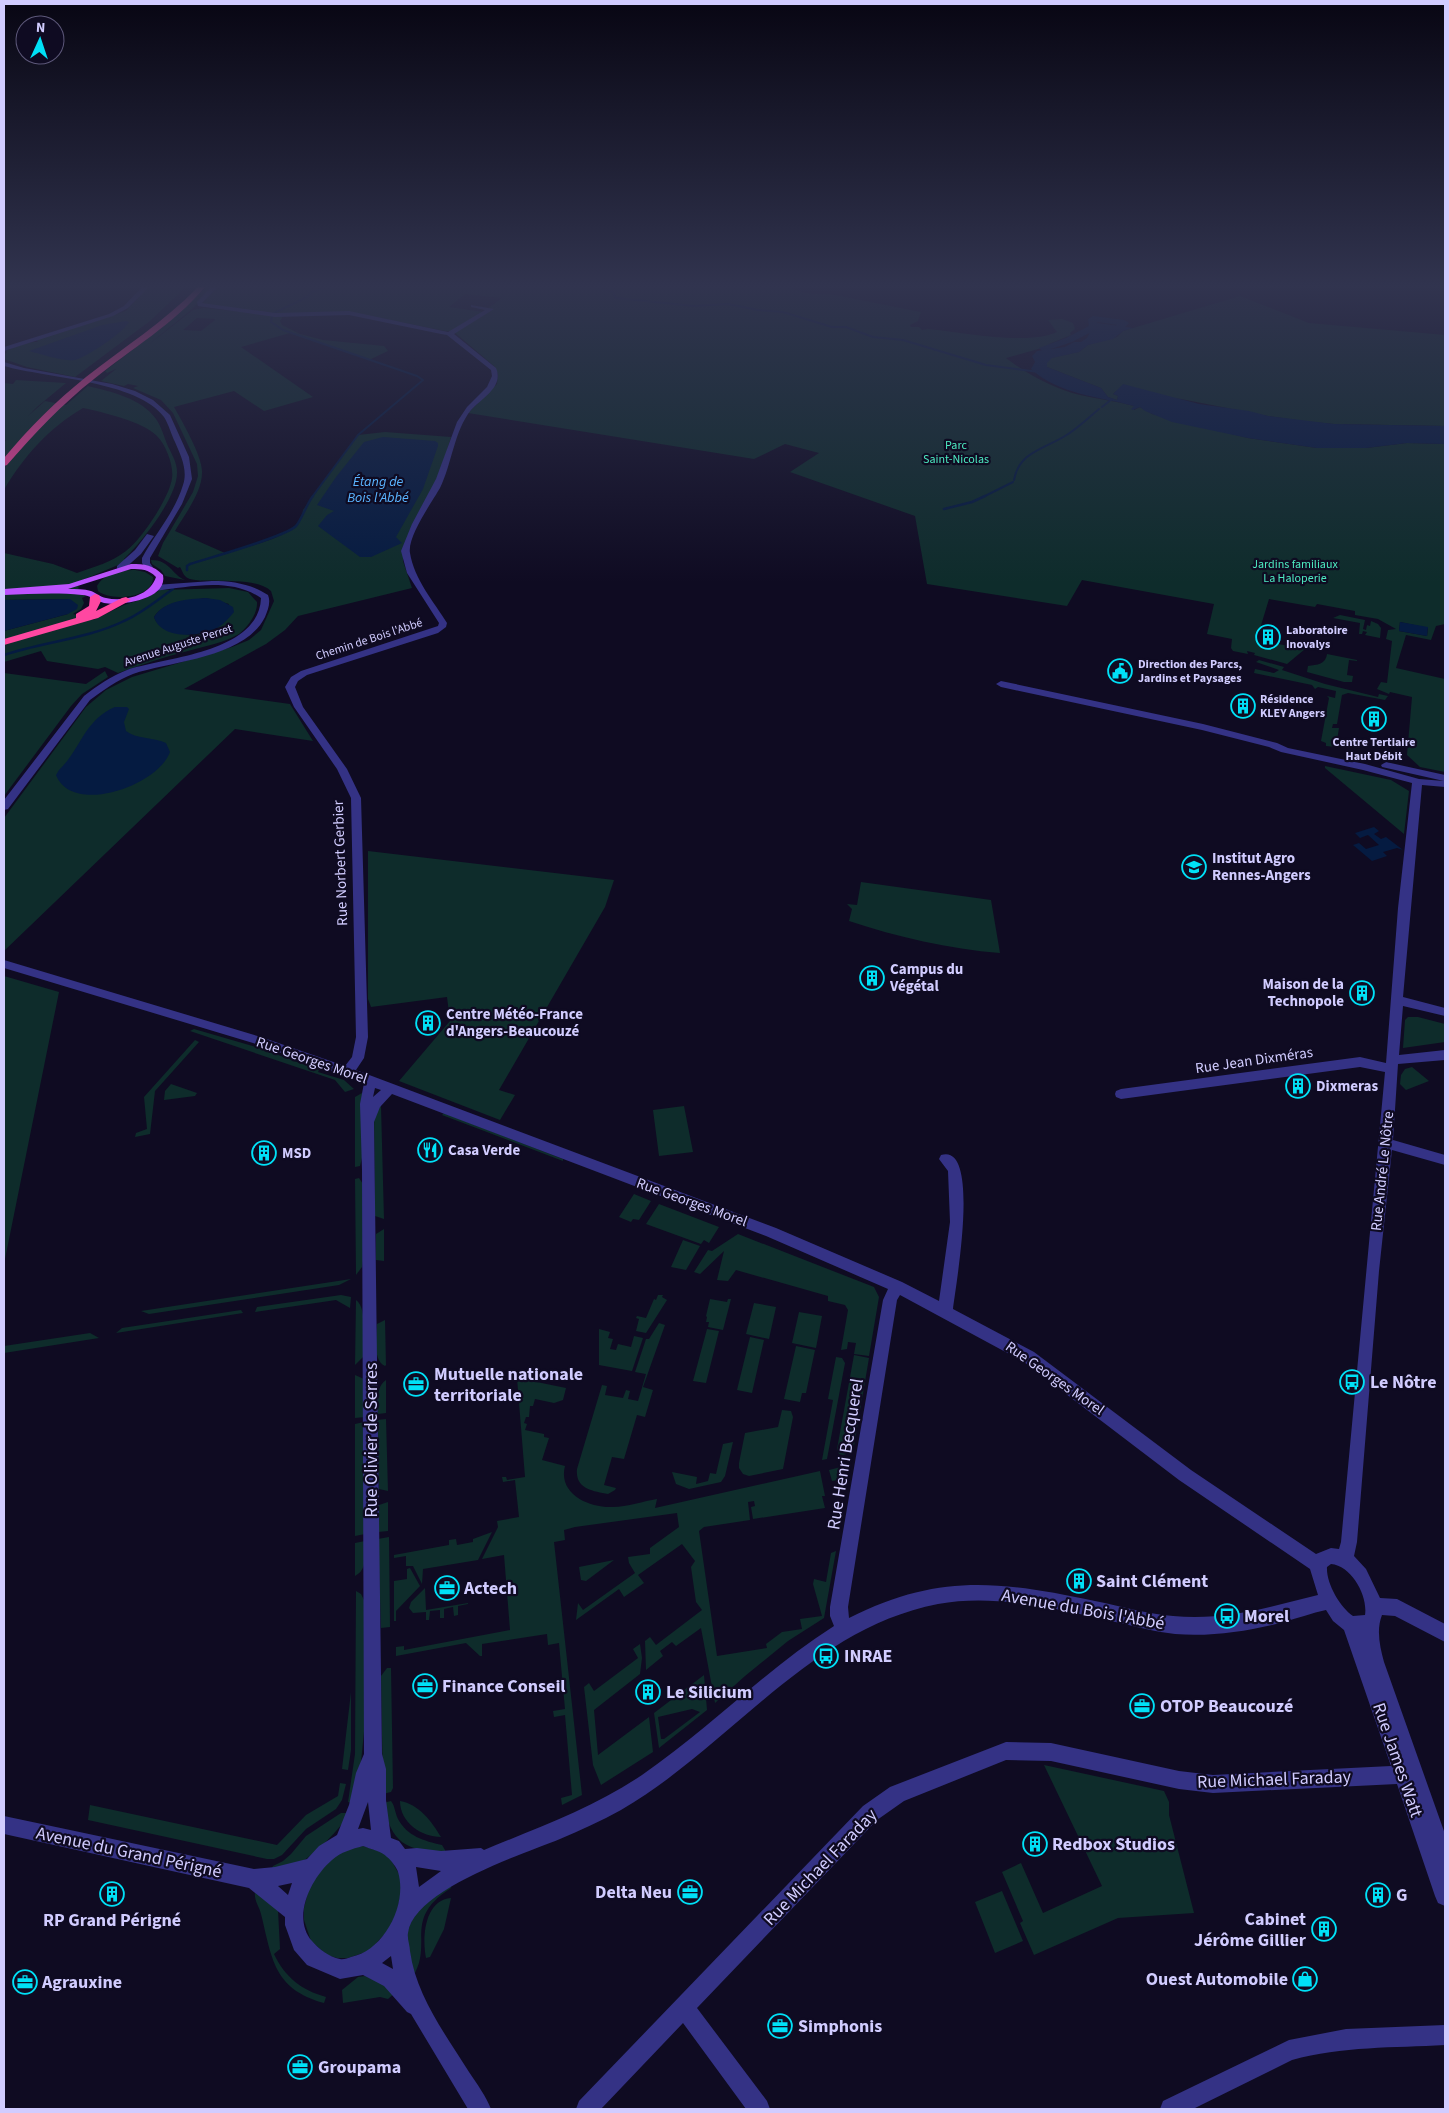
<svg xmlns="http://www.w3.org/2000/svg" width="1449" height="2113" font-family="'Source Sans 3',sans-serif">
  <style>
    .green { fill: #0e2c2b; fill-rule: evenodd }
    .water { fill: #051b41 }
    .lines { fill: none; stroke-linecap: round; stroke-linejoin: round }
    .stream-far1 { stroke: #051b41; stroke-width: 2 }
    .stream { stroke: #051b41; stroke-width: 2.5 }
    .river { fill: #051b41; fill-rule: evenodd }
    .minor { fill: #343285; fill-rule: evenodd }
    .major { fill: #bd53ff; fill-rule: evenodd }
    .highway { fill: #ff47a1; fill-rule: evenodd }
    .labels { text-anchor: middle; stroke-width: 4.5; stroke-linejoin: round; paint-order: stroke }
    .far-park-label { font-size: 12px; fill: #4deac1; stroke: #0f0b22 }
    .far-poi-label { font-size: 12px; font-weight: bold; fill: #d1ccff; stroke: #0f0b22; text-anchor: start }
    .far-street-label { font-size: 12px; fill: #d1ccff; stroke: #0f0b22 }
    .far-water-label { font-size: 14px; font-style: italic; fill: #5ab4ff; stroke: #0f0b22 }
    .poi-label { font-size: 15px; font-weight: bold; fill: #d1ccff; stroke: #0f0b22; text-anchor: start }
    .street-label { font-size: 15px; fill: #d1ccff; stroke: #0f0b22 }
    .near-poi-label { font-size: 18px; font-weight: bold; fill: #d1ccff; stroke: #0f0b22; text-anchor: start }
    .near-street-label { font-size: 18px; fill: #d1ccff; stroke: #0f0b22 }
  </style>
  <rect width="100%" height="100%" fill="#0f0b22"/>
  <path class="green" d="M148 287H186L150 321 75 377 27 367 4 359V355L7 352 5 351C15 347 27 341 38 342L36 340 126 311Z
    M207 287H213L191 310 148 345 193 310 204 308 283 316 280 321 282 325 300 334 323 340 384 346 388 351 369 360 290 333 241 347 313 397 264 411 234 391 174 407C182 421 202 456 202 471 203 492 184 515 175 531L225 553C248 546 279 541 296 525 301 521 302 516 303 510L358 435 385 432 451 437 441 470 403 551V561L412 588 298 616 285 630 266 644 184 689 290 704 313 741 235 729 4 951V818L86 707 106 690 132 677 232 647 249 640 261 630 274 601 271 591C251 573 194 587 185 576 183 574 182 570 180 567L178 568 158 556 163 543 193 492 198 476 197 464 173 413 161 400 133 388 138 386 128 384 124 386 101 381 116 369 107 373 105 371 164 326ZM197 318 215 319V320L201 331 183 330Z
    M218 287H788L805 293 835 295 921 312 918 321 910 325 911 327H919L922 330 928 329C962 332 1027 346 1057 332L1048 320 1062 319 1073 323 1075 329 1070 333 1071 335 1049 344V346L1006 358C1025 373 1056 390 1080 395 1098 399 1116 401 1134 406V410L1140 407 1152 414 1248 438 1317 448H1366L1407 443 1445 444V624L1436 626 1431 640 1406 635 1396 668 1445 679V772L1420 767 1407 755 1412 697 1390 692 1389 694 1377 689 1381 682 1387 683 1392 641 1386 639 1388 630 1396 629 1378 619 1355 615V611L1317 604 1315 607 1269 599 1259 632H1256L1255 637 1256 640 1305 649 1287 664 1254 655 1255 653 1247 651 1248 654 1233 651 1231 648 1232 639 1207 634 1214 604 1082 580 1067 606 927 584 915 516 790 472 819 453 785 444 754 459 468 413 497 384 498 374 494 366 453 331H445L356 313 284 315 205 306 203 303ZM465 294 502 298 483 312 449 307ZM1400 622 1428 628 1427 636 1399 631Z
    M1240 296 1309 323 1445 335V426L1334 424 1303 421 1268 416 1181 399 1116 391 1113 394 1118 396 1117 400 1108 397 1101 388 1047 367 1046 363 1051 358 1079 352 1088 345 1117 337 1123 331Z
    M16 380 66 383 37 407 28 416 45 401 66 405 88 386C112 392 141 398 156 419 161 426 164 436 167 444 171 453 177 462 177 472 178 497 141 543 124 559L126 560 118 565 78 582 79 594 86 596 82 598 84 603 81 609 73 614 93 620 124 605 146 598 160 590 229 588 248 592 257 602C258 613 248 627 239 634 224 643 205 646 188 651 164 657 141 665 118 673L105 667 98 669 47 661 41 651 4 662V631L68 614 70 599 4 600V553L53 564 77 573C94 567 112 562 126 551 141 540 170 497 172 478 174 466 166 445 157 436 144 422 102 412 83 408 50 427 23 457 4 490V443L6 440 4 441V383L13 384ZM206 598 229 604 217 628C209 631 201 635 193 635 180 634 158 630 154 617 165 600 188 601 206 598Z
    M151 560C170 560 171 574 185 580L165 576 161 570 152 564Z
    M135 570 145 572 153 577C154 598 111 602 98 591L97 586C104 573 122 570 135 570Z
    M1340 615 1365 620 1363 629 1366 630 1367 625 1370 626 1371 621 1378 624 1381 628 1380 638 1365 635 1367 632 1363 631 1362 634H1359L1360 623 1333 618Z
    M1327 654 1357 660V661L1349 660 1347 675 1353 676 1352 682H1344L1307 672 1308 666C1317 665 1326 664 1327 654Z
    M1259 660 1284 667 1282 670 1325 684 1378 697 1379 694 1388 696 1385 700 1348 693 1342 695 1337 724H1333L1332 728H1339L1336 747 1326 746V743L1321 741 1329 698 1327 696 1335 698 1336 691 1318 687 1315 689 1312 685 1254 673 1255 669 1274 673 1279 670 1256 662Z
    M105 671 108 677 82 694 71 706 4 796V673L86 684Z
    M1325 766 1391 780 1409 791 1404 834 1325 768Z
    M368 851 614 880 605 907 499 1090 515 1095 500 1120 399 1081 450 1021 447 997 371 1007 368 999Z
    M861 882 991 900 1000 953C949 949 897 937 849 921L852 909 847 904 857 905Z
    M4 976 59 992 4 1264Z
    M1408 1017H1418L1445 1024V1042L1403 1048 1405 1020Z
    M194 1029 259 1048 319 1070 318 1072 344 1080 354 1089 345 1092 335 1080 190 1031Z
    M195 1040 199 1042 155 1091 150 1134 135 1137 136 1133 147 1129 144 1097Z
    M1412 1067 1429 1081 1406 1090 1400 1084 1401 1075 1405 1069Z
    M171 1084 197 1093 195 1096 164 1100 165 1091Z
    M362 1093V1158L360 1166 355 1167V1097Z
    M380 1101 381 1106 384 1219 375 1216 374 1110Z
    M684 1106 693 1152 659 1156 653 1110Z
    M444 1113 563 1159V1161L442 1115Z
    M359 1178 363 1184V1261L362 1267 356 1275 355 1179Z
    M634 1194 651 1201 639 1220 633 1219 631 1222 619 1217Z
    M659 1204 719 1227 709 1243 704 1240 701 1244 646 1224Z
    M384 1229V1261L376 1260V1234Z
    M738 1234 874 1287 879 1297 869 1356 854 1354 856 1343 848 1342 847 1349 841 1350 848 1310 845 1305 828 1301V1296L736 1270 728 1281 717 1280 724 1251 700 1274 694 1272 708 1250 712 1251Z
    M683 1240 700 1246 686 1270 671 1267Z
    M351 1279 339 1285 149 1314 141 1311Z
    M341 1295 351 1297 350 1308 336 1300 255 1312 257 1307Z
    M658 1295H663L662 1297 667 1300 646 1333 636 1331 639 1319 636 1318 637 1316 646 1318 654 1299 656 1300Z
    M710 1299 727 1302 728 1299H731L723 1330 708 1327 709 1322H706L707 1317 706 1316Z
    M356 1300C368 1308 363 1343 363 1357L355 1365Z
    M754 1303 776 1307 769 1339 746 1334Z
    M241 1310 243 1313 116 1333 122 1328Z
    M799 1312 822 1316 816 1348 792 1343Z
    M385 1320 386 1365 385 1366C372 1360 377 1336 377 1324Z
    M659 1323 665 1325 643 1387 653 1390 645 1417 637 1415 624 1459 612 1457 604 1485 616 1488 615 1490 608 1494C593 1491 575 1489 577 1469L602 1385 607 1386 605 1395 623 1398 626 1390 630 1391 628 1399 638 1401 646 1374 635 1372 646 1339H649Z
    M599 1329 610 1332 608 1338 613 1339 610 1349 616 1350 618 1344 631 1347 634 1336 643 1338 632 1371 599 1365Z
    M707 1329 719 1331 706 1383 693 1381Z
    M90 1333 99 1338 4 1353V1346Z
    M750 1337 764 1340 752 1393 737 1390Z
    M796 1346 815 1350 806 1393H802L800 1402 784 1399Z
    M854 1355 869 1358 853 1452 843 1455 839 1454 837 1449Z
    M836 1357 842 1358 845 1363 827 1459 822 1460 833 1400 828 1399Z
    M355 1375 364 1379 365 1417 355 1418Z
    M517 1378 566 1388 563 1400 554 1403 535 1399 533 1406H530L529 1417H526L524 1423 527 1424 525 1430 544 1434V1437L549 1438 542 1460 565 1466C558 1493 587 1507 610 1507 625 1508 643 1501 657 1499L655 1508 820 1471 825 1496H822L825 1508 753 1519 751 1507 755 1506 754 1501 748 1502 750 1520 704 1527 699 1531 717 1656 767 1648 766 1644 782 1632 802 1629 800 1619 822 1616 813 1584 814 1579 826 1582 831 1553 836 1551 824 1618 788 1641 745 1676 715 1703 701 1628 676 1646 672 1642 660 1651 663 1656 646 1670 645 1641 650 1637 656 1645 702 1610 696 1602 691 1567 695 1561 682 1544 638 1575 644 1583 624 1597 619 1589 576 1620 578 1603 583 1610 635 1573 629 1563 628 1557 650 1554V1548L679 1527 677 1513 575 1527 564 1530 565 1540 554 1542 582 1795 562 1805 561 1798 572 1795 565 1715 554 1717 553 1711 565 1709 559 1643 548 1645 547 1634 482 1644V1656H480L466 1643 396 1656V1647L404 1646V1650L510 1630 504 1555 482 1559 498 1527 497 1521 519 1517 515 1480 503 1482 502 1477H506L507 1480 525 1477Z
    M386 1380V1413L378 1414C378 1402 375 1388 386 1380Z
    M782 1410 791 1411 793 1417 783 1469 749 1476 743 1474 739 1468V1463L745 1433 778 1427Z
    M386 1419 388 1491 379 1489 377 1424V1420Z
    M364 1422 365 1534 355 1536V1424Z
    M733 1442 725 1476 721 1482 689 1489 676 1484 672 1472 697 1477 696 1484 708 1481 710 1473 716 1474 723 1444Z
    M845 1466 849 1469 848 1479 832 1481 829 1470Z
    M388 1502V1531L378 1532 379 1505Z
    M492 1532 478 1560 423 1569 422 1584 413 1566H406V1556L394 1558V1555L449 1545V1540L456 1539 457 1545 473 1542V1539Z
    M389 1537 390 1627 381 1628 378 1539Z
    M365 1541C365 1553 368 1570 355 1576V1543Z
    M614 1560 586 1581 581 1580 579 1567Z
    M410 1568 420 1586 396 1611V1621H394V1581L407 1579V1569Z
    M425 1588 426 1610 468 1603V1604L458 1606V1615L454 1616 453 1607 444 1609V1618H440V1610L430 1611 429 1620H426V1612L413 1613 409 1608 411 1602Z
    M356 1591 361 1594 364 1600V1732L361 1762 352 1803 348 1802 355 1754Z
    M640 1644 642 1658 640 1674 594 1710 598 1755 649 1717 653 1752 601 1785 593 1765 584 1687 589 1683 594 1691 638 1658 633 1649Z
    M387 1668H391L393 1788 391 1792 383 1794 381 1676Z
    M704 1675 707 1710 659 1748 654 1713ZM692 1709 700 1712 664 1739H661L658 1717Z
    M351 1692V1750L348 1770 342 1769Z
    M1044 1765 1164 1791 1169 1802V1815L1194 1913 1118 1918 1034 1955 1020 1923 1023 1921 1002 1872 1021 1863 1043 1913 1102 1886Z
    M340 1783 346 1784 342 1800 336 1809 306 1829 282 1855 274 1859H267L88 1820 90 1805 277 1845 306 1815 338 1796Z
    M391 1801C395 1806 395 1813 398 1819 407 1836 424 1841 442 1845L445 1850V1855C405 1848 392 1845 383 1803Z
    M400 1801C419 1804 432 1822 441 1837 422 1837 400 1823 400 1801Z
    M341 1813H350C341 1828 313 1857 296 1865 288 1868 278 1870 270 1872L273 1866 283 1861 291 1854 306 1836Z
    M363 1846 382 1852 390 1858 400 1876 402 1888 394 1924 369 1951 348 1958H337L327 1955 311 1941 304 1920V1908L310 1884 333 1856 353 1847Z
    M452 1883 451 1888C401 1920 435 1943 412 1978 410 1965 407 1952 407 1939 407 1914 434 1896 452 1883Z
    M1002 1891 1023 1941 995 1953 975 1902Z
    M255 1892 260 1893 278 1910 280 1949 274 1954C285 1977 301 1990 326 1997L324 2003C273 1989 272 1958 261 1914 259 1906 254 1901 255 1892Z
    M451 1898 444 1929 430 1957 426 1958C422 1939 424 1900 451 1898Z
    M365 1976 397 1991 388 1999 380 1997 343 2003 342 1990 358 1977Z"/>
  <path class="water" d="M126 321 129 322C123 333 87 357 75 360 65 362 40 354 29 351L102 325Z
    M1091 322 1133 328 1123 331 1113 339 1088 345 1079 352 1052 358 1047 363V367L1101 388 1108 397 1117 400 1118 396 1113 394 1123 384 1199 404 1249 411 1268 416 1334 424 1445 426V444L1407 443 1366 448H1317L1248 438 1172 422 1145 411 1140 407 1133 410 1131 409 1134 406C1097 396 1060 395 1031 369L1035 362 1032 356 1037 351 1065 347 1074 342H1081L1087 338 1090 332H1086V330Z
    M383 437 435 441 438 443V446L423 489 396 537 402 543 371 557H360L318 526 327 515 334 511 317 505 336 477 364 442Z
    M206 598 220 600 233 607 234 612C229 618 224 624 217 628 200 637 161 640 154 617 165 600 188 599 206 598Z
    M70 599 78 605 77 609 68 614 4 631V600Z
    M1400 622 1428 627 1427 636 1399 631Z
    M115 707H127L129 709 124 722 126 731C136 739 153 737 166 743L170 752C158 786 72 816 56 775L59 770C81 749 84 720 115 707Z
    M1374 827 1379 831 1374 834 1381 839 1386 837 1403 850 1397 848 1383 852 1387 856 1372 861 1353 845 1359 843 1366 849 1379 845 1368 835 1360 838 1355 833Z"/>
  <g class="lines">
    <path class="stream-far1" d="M600 287 613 292 616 298 694 306 728 304 758 310 783 312 832 327H846L873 337 903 340 986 365 1039 372
      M272 314 305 298 312 292 326 287
      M272 316 271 322 283 330 417 376 423 380 358 435 312 497
      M1102 407 1112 399
      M1014 480C1019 452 1044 449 1065 436 1077 429 1088 418 1099 409
      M983 497 1013 482"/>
    <path class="stream" d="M944 509 972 502 985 496
      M187 570V566L190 564C209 558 285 537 296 526 301 521 307 503 313 496
      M4 655C43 642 87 639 124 621 142 613 157 600 173 589"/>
    <path class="river" d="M1093 316 1124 320 1129 323 1118 334 1106 337 1101 334 1103 332 1112 330 1117 325 1097 322 1099 327 1097 329 1072 342 1051 349 1058 355 1057 357H1049L1039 348 1066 338 1089 326 1088 319Z"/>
    <path class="minor" d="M142 287H149L128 308 113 316 4 351V347L109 314 124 306Z
      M211 287H218L202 303 275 313 349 311 448 332 485 310 471 307V305L494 309 454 334 496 368C504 387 482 398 471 410 454 431 452 464 440 488 432 502 407 537 410 553 414 579 434 602 447 623L446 627 438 633 307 675 298 681 295 687 303 707 347 769 361 798 368 1037 364 1058 356 1070 776 1228 902 1282 939 1301 950 1222 948 1171 939 1159 941 1155C982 1142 955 1289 953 1309L1034 1352 1191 1470 1316 1554 1331 1548 1339 1549 1341 1542 1385 1072 1360 1067 1121 1099 1116 1097 1115 1094 1116 1091 1121 1089 1360 1057 1386 1063 1398 908 1412 783 1363 770 1281 752 1269 747 1202 730 1001 687 996 684 1001 681 1203 724 1277 743 1288 748 1365 764 1419 779 1444 781 1382 767 1381 765 1386 762 1445 775V787L1422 785 1403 997 1445 1008V1016L1403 1006 1399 1055 1445 1050V1060L1398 1064 1393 1140 1445 1155V1165L1392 1150 1379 1271 1357 1542 1354 1556 1366 1569 1380 1598 1397 1599 1445 1624V1642L1395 1616 1382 1615C1376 1630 1380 1647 1384 1662L1445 1834V1906L1438 1903 1435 1896 1397 1784 1213 1793 1179 1789 1051 1761 1006 1760 904 1801 877 1820 697 2008 767 2101 770 2109H746L683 2023 601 2109H576L579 2101 863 1806 890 1787 1006 1742 1051 1743 1179 1771 1213 1775 1391 1766 1344 1630 1333 1621 1326 1610C1312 1613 1298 1618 1284 1622 1249 1631 1212 1637 1175 1634 1156 1632 1138 1627 1120 1623 1062 1610 997 1593 938 1604 809 1629 730 1747 621 1810 601 1821 581 1830 560 1839 523 1854 413 1890 408 1933 407 1939 410 1946 410 1951 416 1996 446 2035 469 2072 477 2084 486 2096 491 2109H468L411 2014 407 2012 384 1986 363 1975 340 1979 307 1965 294 1950 285 1925V1917L249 1888 4 1834V1816L254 1869 275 1867 307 1859 319 1846 337 1835 349 1805 356 1773 364 1754 362 1170 360 1104 364 1083 253 1043 4 968V960L261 1037 345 1066 352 1057 356 1037 351 798 337 769 294 707 285 687 291 677 301 671 438 626 439 623 407 573 401 551 412 524 436 479 457 422 467 407 487 387 492 376 491 370 447 335 441 334 349 315 275 317 198 306 197 302ZM375 1088 381 1090 373 1097ZM392 1094 766 1236 888 1289 883 1300 830 1607V1616L834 1626C765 1670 709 1729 642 1775 593 1808 539 1827 484 1850L481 1848 441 1851 417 1848 405 1849 399 1841 391 1838 386 1800V1769L382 1754 374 1122 380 1107ZM900 1295 1024 1362 1179 1480 1310 1569 1318 1595C1270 1607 1224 1621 1173 1616 1147 1614 1121 1606 1095 1601 1000 1581 938 1573 849 1618L848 1607 897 1300ZM1331 1564C1352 1566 1368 1596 1365 1615L1353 1616C1340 1607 1326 1583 1327 1567ZM368 1802 371 1830 363 1828 358 1829ZM363 1846C370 1849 382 1851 387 1857 391 1860 397 1868 398 1872 408 1904 384 1951 351 1957 348 1958 343 1960 340 1959 329 1957 319 1949 312 1941 291 1917 312 1877 332 1860 341 1852 352 1849 363 1846ZM416 1867 441 1871 419 1887ZM292 1883 288 1895 278 1886ZM391 1956 393 1969 382 1963Z
      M4 362 24 368 112 384 135 391 153 400 170 415 189 457 192 479 182 504 150 558V563L154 569 153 571H147L142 563V558C155 534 175 512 183 485 188 470 181 456 175 442 171 434 169 425 164 417 138 381 46 378 4 366Z
      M147 534 154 536 141 554 123 570H117V566L135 550Z
      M212 581C233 581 251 584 268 595 271 602 268 610 265 617 245 658 172 661 133 674 117 680 104 690 90 700L8 809 4 810V800L84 696C97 686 111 676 127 670 166 657 259 653 261 598 230 577 190 587 155 591L151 588 155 585Z
      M1445 2025V2045C1394 2048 1342 2046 1292 2060L1193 2109H1160L1163 2101 1289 2040 1346 2029Z"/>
    <path class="major" d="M131 564C145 564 153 565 163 575 168 600 120 606 104 603 96 601 90 595 82 595 56 592 30 594 4 595V589L69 584ZM131 569C142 569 148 569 156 577 150 596 124 602 106 598 100 597 96 593 91 591 84 589 76 589 68 589Z"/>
    <path class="highway" d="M198 287H205C174 324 131 349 94 379 62 404 34 434 7 465L4 466V458C29 428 56 401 86 377 124 347 164 322 198 287Z
      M95 594 99 595 101 601 96 611 122 598 126 597 131 600 98 618 4 645V639L76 618V614L89 606 90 597Z"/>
  </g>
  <linearGradient id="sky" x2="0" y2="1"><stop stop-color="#080613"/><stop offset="0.49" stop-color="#31344f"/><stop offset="1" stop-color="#31344f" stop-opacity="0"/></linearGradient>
  <rect width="1449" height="583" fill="url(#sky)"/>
  <defs>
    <g id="building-ring" transform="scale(1.25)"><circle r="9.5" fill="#0f0b22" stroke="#00e1f7" stroke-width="1.5"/><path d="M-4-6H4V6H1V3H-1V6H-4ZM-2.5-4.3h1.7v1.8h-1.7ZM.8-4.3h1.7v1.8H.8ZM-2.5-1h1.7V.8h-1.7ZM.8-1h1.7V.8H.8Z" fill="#00e1f7"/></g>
    <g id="civic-ring" transform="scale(1.25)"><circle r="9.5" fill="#0f0b22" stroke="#00e1f7" stroke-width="1.5"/><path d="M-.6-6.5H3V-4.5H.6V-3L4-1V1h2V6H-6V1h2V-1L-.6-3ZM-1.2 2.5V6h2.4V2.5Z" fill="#00e1f7"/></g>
    <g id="university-ring" transform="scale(1.25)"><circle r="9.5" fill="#0f0b22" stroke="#00e1f7" stroke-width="1.5"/><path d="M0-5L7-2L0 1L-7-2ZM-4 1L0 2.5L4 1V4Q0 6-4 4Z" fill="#00e1f7"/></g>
    <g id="restaurant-ring" transform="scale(1.25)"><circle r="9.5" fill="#0f0b22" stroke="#00e1f7" stroke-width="1.5"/><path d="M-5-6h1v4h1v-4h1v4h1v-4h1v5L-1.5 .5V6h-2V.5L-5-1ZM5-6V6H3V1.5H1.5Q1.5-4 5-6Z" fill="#00e1f7"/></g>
    <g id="bus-ring" transform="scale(1.25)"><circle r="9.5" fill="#0f0b22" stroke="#00e1f7" stroke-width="1.5"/><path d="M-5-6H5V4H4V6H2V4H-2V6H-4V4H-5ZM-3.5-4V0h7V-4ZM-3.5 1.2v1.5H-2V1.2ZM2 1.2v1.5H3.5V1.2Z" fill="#00e1f7"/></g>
    <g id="office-ring" transform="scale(1.25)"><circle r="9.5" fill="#0f0b22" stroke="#00e1f7" stroke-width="1.5"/><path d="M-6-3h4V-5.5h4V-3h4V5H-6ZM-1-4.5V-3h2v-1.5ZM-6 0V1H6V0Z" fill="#00e1f7"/></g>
    <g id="shop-ring" transform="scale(1.25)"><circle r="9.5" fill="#0f0b22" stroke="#00e1f7" stroke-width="1.5"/><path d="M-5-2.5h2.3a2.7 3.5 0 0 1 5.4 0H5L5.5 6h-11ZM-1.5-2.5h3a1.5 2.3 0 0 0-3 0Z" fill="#00e1f7"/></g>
  </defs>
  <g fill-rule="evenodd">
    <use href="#building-ring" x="1268" y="637"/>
    <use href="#civic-ring" x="1120" y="671"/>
    <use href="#building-ring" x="1243" y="706"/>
    <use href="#building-ring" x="1374" y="719"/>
    <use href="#university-ring" x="1194" y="867"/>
    <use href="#building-ring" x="872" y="978"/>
    <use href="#building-ring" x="1362" y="993"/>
    <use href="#building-ring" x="428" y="1023"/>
    <use href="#building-ring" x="1298" y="1086"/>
    <use href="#restaurant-ring" x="430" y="1150"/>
    <use href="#building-ring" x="264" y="1153"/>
    <use href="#bus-ring" x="1352" y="1382"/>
    <use href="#office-ring" x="416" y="1384"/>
    <use href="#building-ring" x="1079" y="1581"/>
    <use href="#office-ring" x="447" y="1588"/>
    <use href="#bus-ring" x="1227" y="1616"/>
    <use href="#bus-ring" x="826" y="1656"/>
    <use href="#office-ring" x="425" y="1686"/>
    <use href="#building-ring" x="648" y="1692"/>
    <use href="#office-ring" x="1142" y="1706"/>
    <use href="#building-ring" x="1035" y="1844"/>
    <use href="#office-ring" x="690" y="1892"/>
    <use href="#building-ring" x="112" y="1894"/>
    <use href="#building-ring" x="1378" y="1895"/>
    <use href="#building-ring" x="1324" y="1929"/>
    <use href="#shop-ring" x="1305" y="1979"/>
    <use href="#office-ring" x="25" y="1982"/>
    <use href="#office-ring" x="780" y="2026"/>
    <use href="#office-ring" x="300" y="2067"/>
  </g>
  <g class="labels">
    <g class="far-park-label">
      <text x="956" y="449">Parc<tspan x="956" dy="14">Saint-Nicolas</tspan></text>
      <text x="1295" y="568">Jardins familiaux<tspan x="1295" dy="14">La Haloperie</tspan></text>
    </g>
    <g class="far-poi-label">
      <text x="1286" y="634">Laboratoire<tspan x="1286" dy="14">Inovalys</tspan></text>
      <text x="1138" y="668">Direction des Parcs,<tspan x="1138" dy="14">Jardins et Paysages</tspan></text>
      <text x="1260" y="703">Résidence<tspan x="1260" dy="14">KLEY Angers</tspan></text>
      <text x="1374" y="746" text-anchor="middle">Centre Tertiaire<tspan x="1374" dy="14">Haut Débit</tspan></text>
    </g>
    <g class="far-street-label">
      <text transform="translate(369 639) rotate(-18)" y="4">Chemin de Bois l'Abbé</text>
      <text transform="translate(178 645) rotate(-18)" y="4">Avenue Auguste Perret</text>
    </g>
    <g class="far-water-label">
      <text x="378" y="486">Étang de<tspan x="378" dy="16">Bois l'Abbé</tspan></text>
    </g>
    <g class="poi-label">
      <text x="1212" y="863">Institut Agro<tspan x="1212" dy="17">Rennes-Angers</tspan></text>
      <text x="890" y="974">Campus du<tspan x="890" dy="17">Végétal</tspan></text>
      <text x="1344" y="989" text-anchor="end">Maison de la<tspan x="1344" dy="17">Technopole</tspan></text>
      <text x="446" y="1019">Centre Météo-France<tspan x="446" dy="17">d'Angers-Beaucouzé</tspan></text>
      <text x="1316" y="1091">Dixmeras</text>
      <text x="448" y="1155">Casa Verde</text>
      <text x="282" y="1158">MSD</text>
    </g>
    <g class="street-label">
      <text transform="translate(340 863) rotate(-92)" y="5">Rue Norbert Gerbier</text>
      <text transform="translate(312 1060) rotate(19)" y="5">Rue Georges Morel</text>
      <text transform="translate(1254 1060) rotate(-8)" y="5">Rue Jean Dixméras</text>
      <text transform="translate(1382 1171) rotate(-84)" y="5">Rue André Le Nôtre</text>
      <text transform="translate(692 1202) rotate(20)" y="5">Rue Georges Morel</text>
      <text transform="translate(1055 1378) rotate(35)" y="5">Rue Georges Morel</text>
    </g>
    <g class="near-poi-label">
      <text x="434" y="1380">Mutuelle nationale<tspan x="434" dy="21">territoriale</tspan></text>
      <text x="1370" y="1388">Le Nôtre</text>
      <text x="1096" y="1587">Saint Clément</text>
      <text x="464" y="1594">Actech</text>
      <text x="1244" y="1622">Morel</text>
      <text x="844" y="1662">INRAE</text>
      <text x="442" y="1692">Finance Conseil</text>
      <text x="666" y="1698">Le Silicium</text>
      <text x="1160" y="1712">OTOP Beaucouzé</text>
      <text x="1052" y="1850">Redbox Studios</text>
      <text x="672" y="1898" text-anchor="end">Delta Neu</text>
      <text x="1396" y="1901">G</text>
      <text x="1306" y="1925" text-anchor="end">Cabinet<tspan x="1306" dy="21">Jérôme Gillier</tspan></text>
      <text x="112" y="1926" text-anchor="middle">RP Grand Périgné</text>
      <text x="1288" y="1985" text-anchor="end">Ouest Automobile</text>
      <text x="42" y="1988">Agrauxine</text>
      <text x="798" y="2032">Simphonis</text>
      <text x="318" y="2073">Groupama</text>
    </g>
    <g class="near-street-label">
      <text transform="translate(371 1440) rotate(-90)" y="6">Rue Olivier de Serres</text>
      <text transform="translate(845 1454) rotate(-81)" y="6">Rue Henri Becquerel</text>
      <text transform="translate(1083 1609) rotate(10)" y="6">Avenue du Bois l'Abbé</text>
      <text transform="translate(1398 1760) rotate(71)" y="6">Rue James Watt</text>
      <text transform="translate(1274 1779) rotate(-2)" y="6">Rue Michael Faraday</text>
      <text transform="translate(129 1852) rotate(12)" y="6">Avenue du Grand Périgné</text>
      <text transform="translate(820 1867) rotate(-46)" y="6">Rue Michael Faraday</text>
    </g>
  </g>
  <rect width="1449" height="2113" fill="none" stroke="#d1ccff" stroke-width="10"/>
  <g transform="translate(40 40) rotate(3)"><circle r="24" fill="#0f0b22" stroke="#5d587a"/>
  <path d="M0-4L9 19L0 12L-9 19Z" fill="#00e1f7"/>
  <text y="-8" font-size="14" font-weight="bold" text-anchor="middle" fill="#d1ccff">N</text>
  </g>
</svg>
